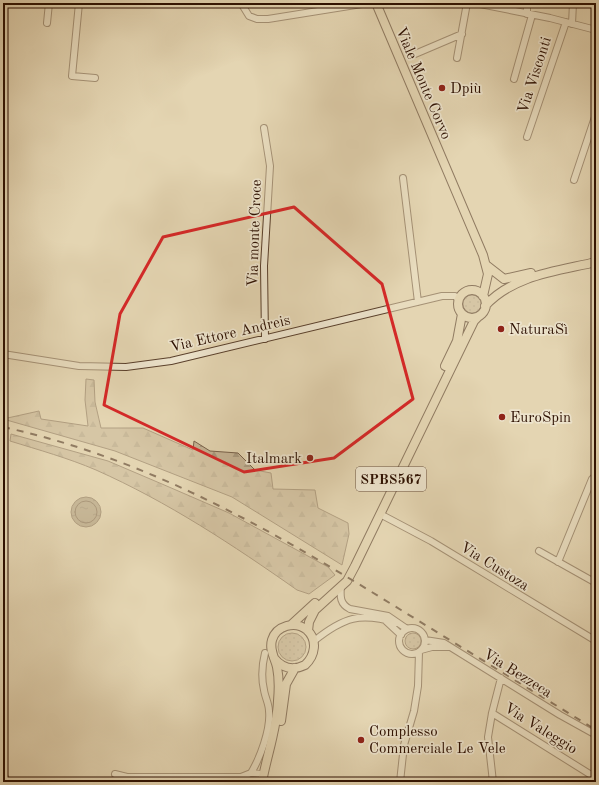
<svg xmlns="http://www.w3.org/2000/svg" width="599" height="785" font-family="'Old Standard TT',serif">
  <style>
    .grass { fill: url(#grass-dots); stroke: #78614a }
    .forest { fill: url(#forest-firs); stroke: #78614a }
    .water { fill: url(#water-ripples); stroke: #755e46 }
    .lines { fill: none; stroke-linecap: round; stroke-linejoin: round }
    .shore { stroke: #68503a; stroke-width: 1 }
    .minor-casing { stroke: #5a402c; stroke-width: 8 }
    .major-casing { stroke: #2c0f00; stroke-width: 10 }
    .minor { stroke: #ede4cd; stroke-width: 6 }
    .major { stroke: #e4d5b2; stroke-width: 8 }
    .rail { stroke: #2c0f00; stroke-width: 2; stroke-dasharray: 7 7; stroke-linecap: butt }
    .marked { fill: none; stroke: #d62828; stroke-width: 3; stroke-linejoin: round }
    .poi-dot { fill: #8f2418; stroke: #ede4cd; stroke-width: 1.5 }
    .labels { text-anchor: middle; stroke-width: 3.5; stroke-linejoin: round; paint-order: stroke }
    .shield { fill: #ede4cd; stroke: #664f3e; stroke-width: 1 }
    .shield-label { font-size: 14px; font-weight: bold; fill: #2c0f00 }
    .street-label { font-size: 15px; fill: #2c0f00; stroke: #ede4cd }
    .poi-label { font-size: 15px; fill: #2c0f00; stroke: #ede4cd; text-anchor: start }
  </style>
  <defs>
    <pattern id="grass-dots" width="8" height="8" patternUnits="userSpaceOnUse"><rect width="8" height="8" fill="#c5b394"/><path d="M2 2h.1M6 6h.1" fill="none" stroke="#a9997e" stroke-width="1.8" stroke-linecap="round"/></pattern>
    <pattern id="forest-firs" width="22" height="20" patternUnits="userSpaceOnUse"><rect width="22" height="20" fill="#c5b394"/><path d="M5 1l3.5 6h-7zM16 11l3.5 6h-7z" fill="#a9997e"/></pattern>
    <pattern id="water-ripples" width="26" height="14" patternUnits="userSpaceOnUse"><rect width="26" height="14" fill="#a59275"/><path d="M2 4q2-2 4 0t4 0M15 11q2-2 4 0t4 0" fill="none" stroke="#87765e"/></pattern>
  </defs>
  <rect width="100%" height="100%" fill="#e4d5b2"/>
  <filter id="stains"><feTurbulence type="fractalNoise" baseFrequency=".005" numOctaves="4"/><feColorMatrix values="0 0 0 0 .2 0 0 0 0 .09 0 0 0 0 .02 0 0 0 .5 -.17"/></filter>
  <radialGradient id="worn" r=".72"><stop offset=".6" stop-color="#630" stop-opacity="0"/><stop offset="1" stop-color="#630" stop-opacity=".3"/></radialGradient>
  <path class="grass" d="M463 304a9 9 0 1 1 18 0a9 9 0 1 1-18 0Z
    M405 641a8 8 0 1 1 16 0a8 8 0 1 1-16 0Z
    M278 647a14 14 0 1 1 28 0a14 14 0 1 1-28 0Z"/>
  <path class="forest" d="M86 379 94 380 95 402 101 428H143L193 450 194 441 210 451 238 453 255 470 271 473 273 489 315 490 318 508 348 523 349 534 342 565 232 497 115 451 3 419 39 411 41 419 88 426 85 400Z
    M11 434 108 461 169 487 229 513 328 567 335 575 309 594 297 590C233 545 168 502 96 470 68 458 39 450 10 441Z"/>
  <path class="water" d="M71 512a15 15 0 1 1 30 0a15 15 0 1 1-30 0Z"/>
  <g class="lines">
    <path class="shore" d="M75 512a11 11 0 1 1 22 0a11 11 0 1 1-22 0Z"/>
    <g class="minor-casing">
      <path id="minor" d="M79 3 72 76 95 78
        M241 3 249 16 257 19H268L368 3
        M475 3 550 18 596 30
        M527 14V3
        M47 23 49 3
        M572 24 573 3
        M415 54 462 34
        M457 58 467 3
        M514 79 532 15
        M264 128 270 166 264 266 265 339
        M527 137 566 22
        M403 178 418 302
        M574 180 596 114
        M3 354 79 366 126 367 171 361 442 296H455L459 300
        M380 514 431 541 596 641
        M539 551 596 583
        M558 562 592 479 596 475
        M341 586C340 597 340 604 350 609L388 616 407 629
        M386 621 401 635
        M399 641a13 13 0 1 1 26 0a13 13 0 1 1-26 0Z
        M425 640 444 643 560 715 596 735
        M314 641C344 617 360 612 397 623
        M421 650 432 647H449
        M492 713 596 778
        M251 773C260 758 271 729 269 711 269 704 265 697 264 690 261 677 262 665 265 653
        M3 774 8 782
        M115 774 127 777H241L251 773 263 774
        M400 782 404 745 414 711 418 686 419 652
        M493 782 488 737 492 713 501 678"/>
    </g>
    <g class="major-casing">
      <path id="major" d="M376 3 483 255 488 274 483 296
        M486 265 504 279 531 273
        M458 304a14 14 0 1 1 28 0a14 14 0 1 1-28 0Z
        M485 306C513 275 558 271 596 262
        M445 366 457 341 462 314
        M291 625 315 603
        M308 631 309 622 315 610 347 581 355 566 474 321 479 316
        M281 721 286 684 295 668
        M262 782C267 755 277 728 278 701 279 690 279 677 277 667 275 658 269 650 272 640 276 626 295 620 307 630 318 640 315 656 305 665 293 671 282 668 274 658"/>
    </g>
    <use href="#minor" class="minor"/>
    <use href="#major" class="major"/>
    <path class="rail" d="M3 427C150 459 275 532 401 610 466 650 531 690 596 730"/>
  </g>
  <path d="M0 0H599V785H0ZM294 207 382 284 413 399 334 458 244 472 104 405 120 314 163 237Z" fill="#e4d5b2" fill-opacity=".55" fill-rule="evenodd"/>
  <path class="marked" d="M294 207 382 284 413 399 334 458 244 472 104 405 120 314 163 237Z"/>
  <g class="poi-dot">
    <circle cx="442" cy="88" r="4"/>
    <circle cx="501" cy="329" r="4"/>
    <circle cx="502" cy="417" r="4"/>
    <circle cx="310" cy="458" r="4"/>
    <circle cx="361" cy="740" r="4"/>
  </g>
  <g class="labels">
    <rect class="shield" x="356" y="467" width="70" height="24" rx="3"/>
    <g class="shield-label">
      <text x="391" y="484">SPBS567</text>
    </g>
    <g class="street-label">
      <text transform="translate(534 75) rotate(-72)" y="5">Via Visconti</text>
      <text transform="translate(424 83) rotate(67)" y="5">Viale Monte Corvo</text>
      <text transform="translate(254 233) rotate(-88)" y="5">Via monte Croce</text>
      <text transform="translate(230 333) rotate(-13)" y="5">Via Ettore Andreis</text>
      <text transform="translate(495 566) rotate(32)" y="5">Via Custoza</text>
      <text transform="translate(518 673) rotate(32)" y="5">Via Bezzeca</text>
      <text transform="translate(541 728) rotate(32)" y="5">Via Valeggio</text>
    </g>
    <g class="poi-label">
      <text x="450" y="93">Dpiù</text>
      <text x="509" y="334">NaturaSì</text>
      <text x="510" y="422">EuroSpin</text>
      <text x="302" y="463" text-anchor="end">Italmark</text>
      <text x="369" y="736">Complesso<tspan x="369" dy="17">Commerciale Le Vele</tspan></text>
    </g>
  </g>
  <rect width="599" height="785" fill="none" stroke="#e4d5b2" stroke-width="16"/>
  <rect x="4" y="4" width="591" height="777" fill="none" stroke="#2c0f00" stroke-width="2"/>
  <rect x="8" y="8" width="583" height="769" fill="none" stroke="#2c0f00"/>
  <rect width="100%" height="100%" filter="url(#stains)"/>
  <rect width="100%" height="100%" fill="url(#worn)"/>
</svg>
